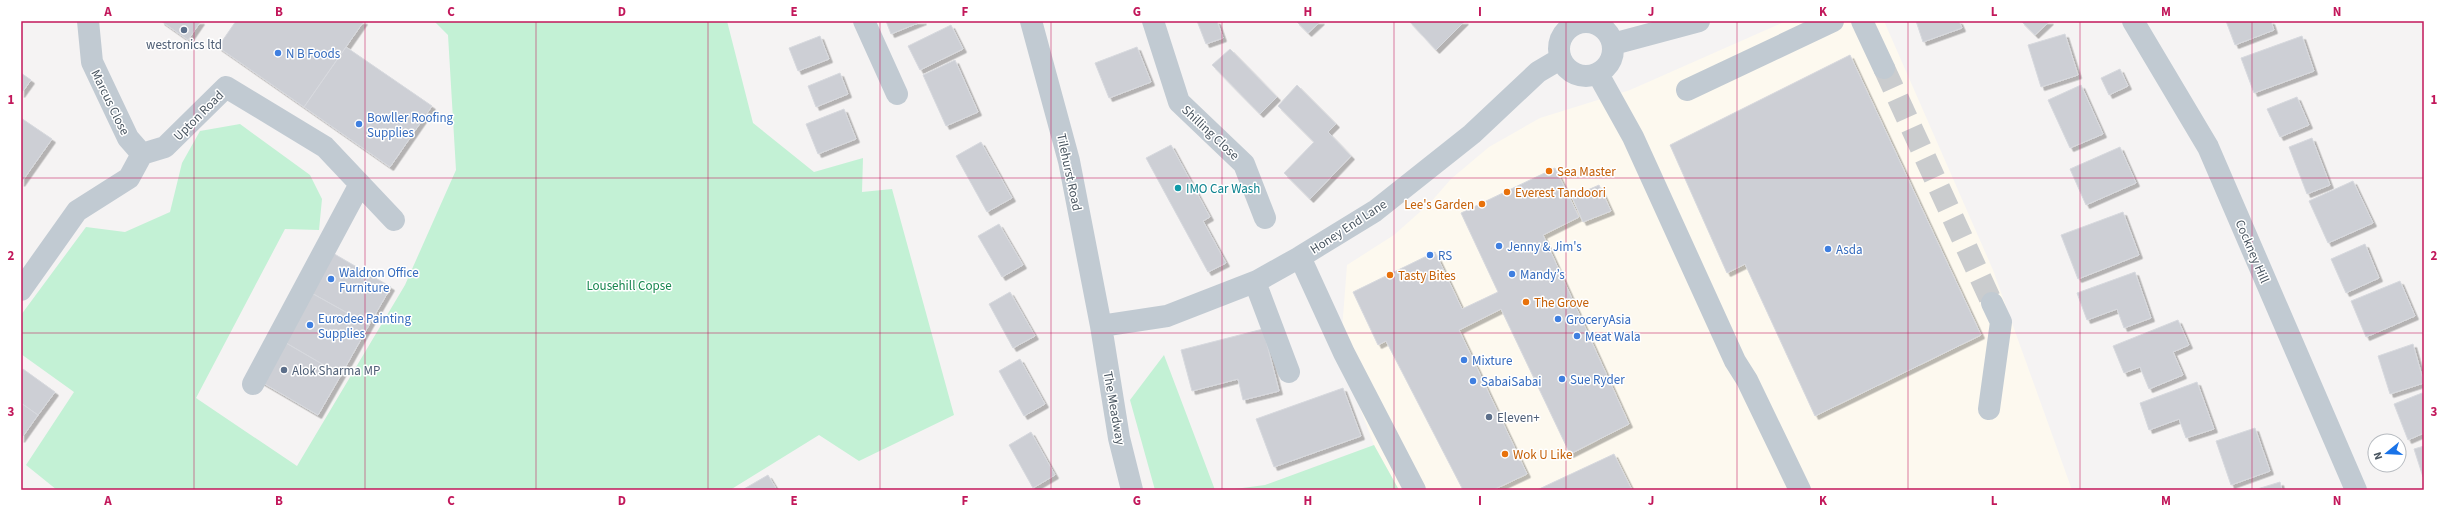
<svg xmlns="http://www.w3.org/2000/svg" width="2445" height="511" font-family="'Source Sans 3',sans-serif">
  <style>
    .commercial { fill: #fdf9ef }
    .green { fill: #c3f1d5 }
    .building { fill: #cdcfd5; stroke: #d7d9de; filter: url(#shadow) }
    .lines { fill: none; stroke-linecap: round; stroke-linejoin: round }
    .minor-tunnel { stroke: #caccce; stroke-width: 22; stroke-dasharray: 22 11; stroke-linecap: butt }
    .minor { stroke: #c1cad2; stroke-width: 22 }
    .grid { fill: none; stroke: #c2185b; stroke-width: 1; stroke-opacity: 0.55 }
    .service-dot { fill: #5c6f8a; stroke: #fff; stroke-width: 1.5 }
    .shop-dot { fill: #3f7fe0; stroke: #fff; stroke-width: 1.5 }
    .food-dot { fill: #e8710a; stroke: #fff; stroke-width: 1.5 }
    .culture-dot { fill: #0f9aa8; stroke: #fff; stroke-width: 1.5 }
    .labels { text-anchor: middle; stroke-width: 3; stroke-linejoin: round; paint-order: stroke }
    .service-label { font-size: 13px; fill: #4e5e75; stroke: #fff; text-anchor: start }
    .shop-label { font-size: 13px; fill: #366cbe; stroke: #fff; text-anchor: start }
    .street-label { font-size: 13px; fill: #4a5661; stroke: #fff }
    .food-label { font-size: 13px; fill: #c56008; stroke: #fff; text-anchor: start }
    .culture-label { font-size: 13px; fill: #0d838f; stroke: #fff; text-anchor: start }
    .park-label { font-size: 13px; fill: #17864f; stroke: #fff }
    .neatline { fill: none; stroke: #c2185b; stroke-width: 1.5 }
    .grid-label { font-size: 13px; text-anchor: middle; font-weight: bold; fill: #c2185b }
  </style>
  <defs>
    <filter id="shadow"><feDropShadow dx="3.5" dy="3.5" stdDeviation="0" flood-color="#0004"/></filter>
  </defs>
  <rect width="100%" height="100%" fill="#f5f3f3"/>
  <path class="commercial" d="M1786 21H1884L1993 270 2072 490H1399L1374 445 1340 355 1347 265 1394 235 1430 203 1451 179 1489 147 1540 118 1630 90Z"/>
  <path class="green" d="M434 21H727L753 123 814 172 863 158 862 192 892 189 954 415 859 461 819 435 730 490H57L26 465 74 392 21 354V315L86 227 125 232 170 212 182 163 200 131 240 124 310 175 322 199 319 230 285 229 196 398 297 466 405 285 456 170 448 35Z
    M1164 355 1215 490H1155L1130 400Z
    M1374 445 1399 490H1227L1265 485Z"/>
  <path class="building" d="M161 21H201L188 40Z
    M236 21H364L304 107 218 47Z
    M886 21H923L891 34Z
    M1197 21H1217L1223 38 1206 44Z
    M1296 21H1321L1308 33Z
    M1409 21H1465L1436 50Z
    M1916 21H1959L1962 28 1923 42Z
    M2021 21H2050L2035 35Z
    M2226 21H2271L2274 30 2235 45Z
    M951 25 963 49 920 70 908 46Z
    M2065 34 2078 75 2041 87 2028 45Z
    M820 36 829 59 798 71 789 48Z
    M2302 36 2314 71 2254 93 2241 58Z
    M346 47 432 106 390 167 304 107Z
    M1137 47 1151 82 1109 98 1095 63Z
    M1230 49 1277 97 1260 114 1212 65Z
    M1850 55 1981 335 1815 416 1745 264 1727 273 1670 145Z
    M955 60 978 112 946 126 923 75Z
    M2120 69 2128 86 2109 95 2101 78Z
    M21 73 31 80 21 94Z
    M840 73 848 94 816 107 808 86Z
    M1297 85 1336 124 1328 132 1351 156 1310 199 1284 173 1314 142 1278 106Z
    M2081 85 2103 134 2070 148 2048 100Z
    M2297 97 2309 125 2280 137 2267 109Z
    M844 109 856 139 818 154 806 124Z
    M21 118 52 139 21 183Z
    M2312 138 2330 185 2307 194 2289 147Z
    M981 142 1012 198 987 212 956 156Z
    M1171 145 1210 217 1203 221 1226 263 1208 272 1146 158Z
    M2120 147 2136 183 2086 205 2070 169Z
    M1555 168 1579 217 1543 235 1629 424 1570 454 1501 309 1459 330 1527 474 1493 490H1463L1386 341 1378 345 1353 292 1435 252 1462 309 1498 292 1461 213Z
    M2353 181 2373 223 2328 243 2309 201Z
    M1599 185 1611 211 1583 222 1572 197Z
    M2123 212 2139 255 2078 279 2061 235Z
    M999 224 1023 265 1002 277 978 236Z
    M2365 244 2379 278 2346 293 2331 259Z
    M331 252 391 287 369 325 308 291Z
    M2135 272 2151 318 2124 328 2117 309 2087 320 2077 293Z
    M2400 281 2415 316 2366 337 2351 301Z
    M308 291 369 325 341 375 281 340Z
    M1010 292 1035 336 1013 348 989 304Z
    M2178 320 2189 345 2173 352 2183 375 2149 389 2140 367 2124 373 2113 346Z
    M1263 329 1279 391 1243 400 1238 379 1192 391 1181 350Z
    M281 340 341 375 318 415 258 380Z
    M2413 344 2424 383 2390 394 2378 356Z
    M1020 359 1045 404 1024 416 999 371Z
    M23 369 55 392 38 415 21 403V372Z
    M2197 382 2214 429 2186 438 2179 419 2149 430 2140 403Z
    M1343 388 1361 436 1274 467 1256 419Z
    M2422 393 2424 398V433L2408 440 2394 404Z
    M21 403 38 415 21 439Z
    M2255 428 2270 471 2231 485 2216 441Z
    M1031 432 1055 475 1033 488 1009 445Z
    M2424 446V477H2423L2414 449Z
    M1614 454 1632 490H1537L1554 482Z
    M768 475 777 490H745L744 489Z
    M2280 482 2282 490H2254Z"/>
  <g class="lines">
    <path class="minor-tunnel" d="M1884 68 1992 303"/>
    <path class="minor" d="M88 21 92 62 128 138 142 154
      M864 21 897 94
      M1031 21 1069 161 1101 326 1119 438 1132 490
      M1153 21 1179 102 1244 164 1265 218
      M1862 21 1884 68
      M2133 21 2208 147 2356 490
      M1559 49a27 27 0 1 1 54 0a27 27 0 1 1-54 0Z
      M1613 44 1699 21
      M1598 74 1633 137 1735 361 1747 380 1800 490
      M1687 90 1833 21
      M1300 257 1344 353 1415 490
      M1255 282 1289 372
      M21 290 77 211 129 178 142 154 165 147 226 87 325 147 394 220
      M1101 326 1167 316 1257 281 1300 257 1375 211 1472 134 1538 72 1560 59
      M253 384 360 184
      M1989 409 2001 322 1992 303"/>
  </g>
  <path class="grid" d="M194 21V490M365 21V490M536 21V490M708 21V490M880 21V490M1051 21V490M1222 21V490M1394 21V490M1566 21V490M1737 21V490M1908 21V490M2080 21V490M2252 21V490M21 178H2424M21 333H2424"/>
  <g class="service-dot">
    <circle cx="184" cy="30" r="4"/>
    <circle cx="284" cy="370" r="4"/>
    <circle cx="1489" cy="417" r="4"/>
  </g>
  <g class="shop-dot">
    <circle cx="278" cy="53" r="4"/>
    <circle cx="359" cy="124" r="4"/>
    <circle cx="1499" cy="246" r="4"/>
    <circle cx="1828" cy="249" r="4"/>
    <circle cx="1430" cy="255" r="4"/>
    <circle cx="1512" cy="274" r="4"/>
    <circle cx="331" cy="279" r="4"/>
    <circle cx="1558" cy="319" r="4"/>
    <circle cx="310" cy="325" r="4"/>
    <circle cx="1577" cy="336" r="4"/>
    <circle cx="1464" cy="360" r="4"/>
    <circle cx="1562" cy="379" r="4"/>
    <circle cx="1473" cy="381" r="4"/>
  </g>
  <g class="food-dot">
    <circle cx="1549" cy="171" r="4"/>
    <circle cx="1507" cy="192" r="4"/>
    <circle cx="1482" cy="204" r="4"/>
    <circle cx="1390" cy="275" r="4"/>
    <circle cx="1526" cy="302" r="4"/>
    <circle cx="1505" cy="454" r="4"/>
  </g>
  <circle class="culture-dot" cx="1178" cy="188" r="4"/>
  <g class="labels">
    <g class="service-label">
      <text x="184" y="49" text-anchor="middle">westronics ltd</text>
      <text x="292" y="375">Alok Sharma MP</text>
      <text x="1497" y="422">Eleven+</text>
    </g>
    <g class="shop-label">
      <text x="286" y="58">N B Foods</text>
      <text x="367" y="122">Bowller Roofing<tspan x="367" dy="15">Supplies</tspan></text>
      <text x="1507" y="251">Jenny &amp; Jim's</text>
      <text x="1836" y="254">Asda</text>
      <text x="1438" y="260">RS</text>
      <text x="339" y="277">Waldron Office<tspan x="339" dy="15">Furniture</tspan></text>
      <text x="1520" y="279">Mandy’s</text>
      <text x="318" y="323">Eurodee Painting<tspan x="318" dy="15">Supplies</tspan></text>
      <text x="1566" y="324">GroceryAsia</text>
      <text x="1585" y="341">Meat Wala</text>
      <text x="1472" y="365">Mixture</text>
      <text x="1570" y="384">Sue Ryder</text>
      <text x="1481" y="386">SabaiSabai</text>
    </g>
    <g class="street-label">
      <text transform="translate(111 102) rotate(64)" y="5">Marcus Close</text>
      <text transform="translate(198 115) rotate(-45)" y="5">Upton Road</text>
      <text transform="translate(1211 132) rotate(43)" y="5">Shilling Close</text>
      <text transform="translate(1070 172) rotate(78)" y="5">Tilehurst Road</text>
      <text transform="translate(1348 226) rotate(-33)" y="5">Honey End Lane</text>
      <text transform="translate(2253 251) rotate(67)" y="5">Cockney Hill</text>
      <text transform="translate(1115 408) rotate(80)" y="5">The Meadway</text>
    </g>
    <g class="food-label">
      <text x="1557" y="176">Sea Master</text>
      <text x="1515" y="197">Everest Tandoori</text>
      <text x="1474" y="209" text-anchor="end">Lee's Garden</text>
      <text x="1398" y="280">Tasty Bites</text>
      <text x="1534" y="307">The Grove</text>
      <text x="1513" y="459">Wok U Like</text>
    </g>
    <g class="culture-label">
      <text x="1186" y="193">IMO Car Wash</text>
    </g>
    <g class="park-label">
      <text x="629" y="290">Lousehill Copse</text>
    </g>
  </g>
  <rect width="2445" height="511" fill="none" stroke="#ffffff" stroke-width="44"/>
  <g transform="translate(2387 453) rotate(252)"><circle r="19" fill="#ffffff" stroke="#b7bbc0"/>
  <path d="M0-3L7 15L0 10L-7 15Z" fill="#1a73e8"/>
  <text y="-6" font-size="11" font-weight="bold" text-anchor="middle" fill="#4a5661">N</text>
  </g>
  <rect x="22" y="22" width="2401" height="467" class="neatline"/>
  <g class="grid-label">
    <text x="108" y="16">A</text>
    <text x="279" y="16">B</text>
    <text x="451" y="16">C</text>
    <text x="622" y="16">D</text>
    <text x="794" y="16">E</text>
    <text x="965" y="16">F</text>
    <text x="1137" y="16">G</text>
    <text x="1308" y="16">H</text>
    <text x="1480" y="16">I</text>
    <text x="1651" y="16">J</text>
    <text x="1823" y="16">K</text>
    <text x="1994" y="16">L</text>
    <text x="2166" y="16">M</text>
    <text x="2337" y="16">N</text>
    <text x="11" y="104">1</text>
    <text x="2434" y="104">1</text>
    <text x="11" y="260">2</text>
    <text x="2434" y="260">2</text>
    <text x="11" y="416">3</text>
    <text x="2434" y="416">3</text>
    <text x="108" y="505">A</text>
    <text x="279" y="505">B</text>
    <text x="451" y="505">C</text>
    <text x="622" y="505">D</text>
    <text x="794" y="505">E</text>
    <text x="965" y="505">F</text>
    <text x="1137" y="505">G</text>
    <text x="1308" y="505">H</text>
    <text x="1480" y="505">I</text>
    <text x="1651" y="505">J</text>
    <text x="1823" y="505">K</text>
    <text x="1994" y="505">L</text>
    <text x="2166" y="505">M</text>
    <text x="2337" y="505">N</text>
  </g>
</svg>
